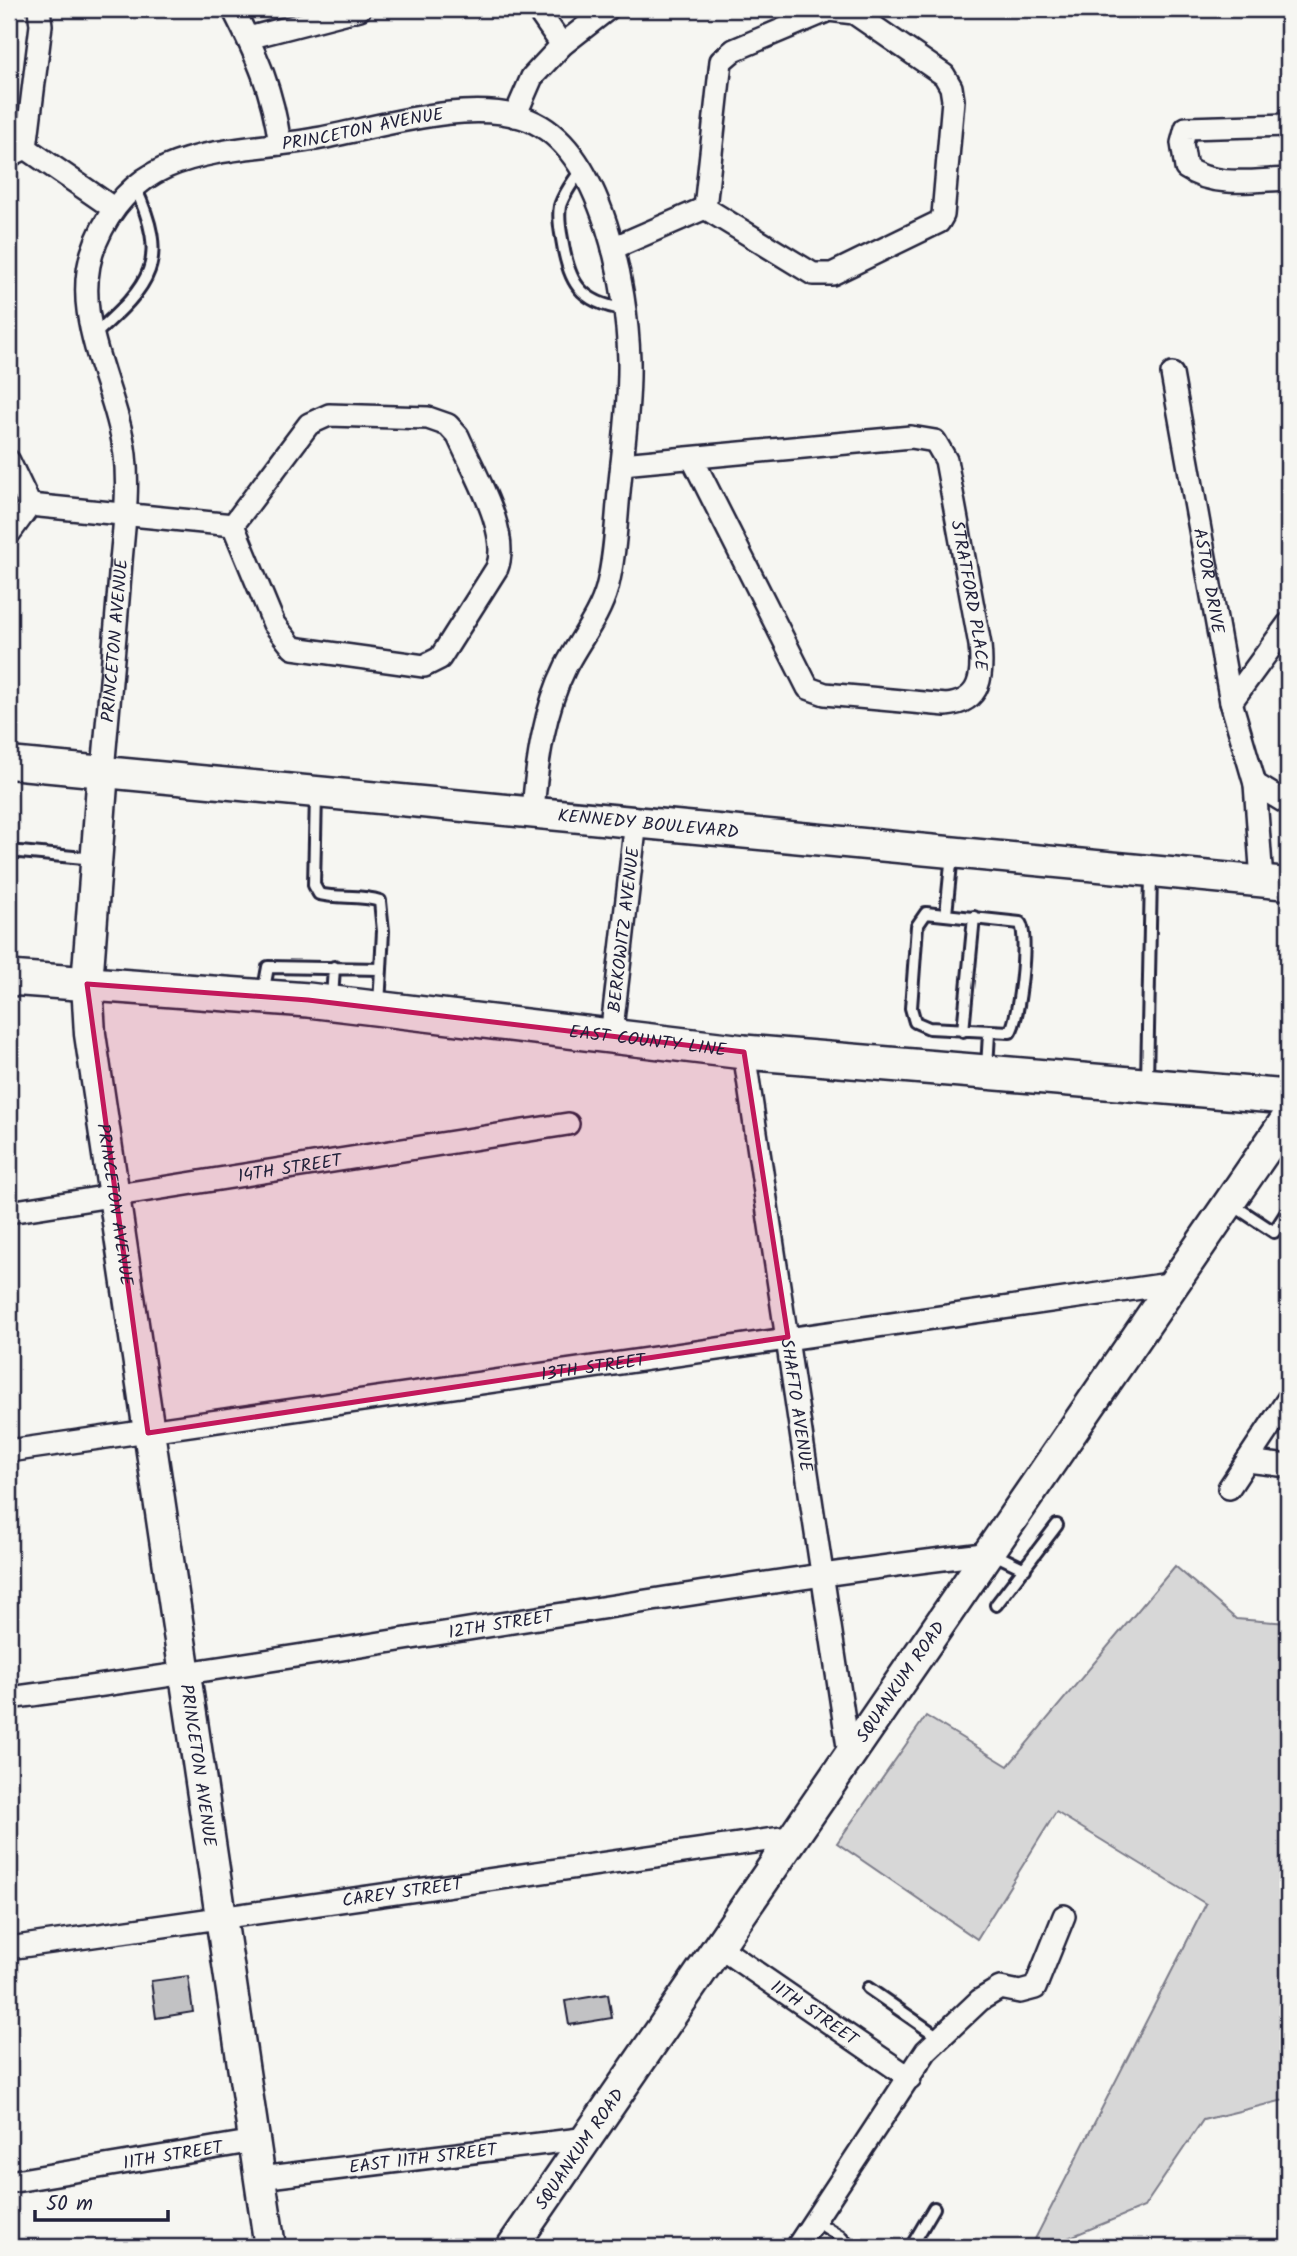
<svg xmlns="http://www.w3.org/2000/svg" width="1297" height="2256" font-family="Kalam,sans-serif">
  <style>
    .green { fill: #d7d7d7; stroke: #7c7c89; stroke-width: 2 }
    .building { fill: #c2c2c4; stroke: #22223b; stroke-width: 2 }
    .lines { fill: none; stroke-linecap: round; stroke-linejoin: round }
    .lane-casing { stroke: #22223b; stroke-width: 16 }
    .street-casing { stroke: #22223b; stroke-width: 26 }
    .secondary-casing { stroke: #22223b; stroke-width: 35 }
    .primary-casing { stroke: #22223b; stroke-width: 38 }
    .lane { stroke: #f6f6f2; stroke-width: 10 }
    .street { stroke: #f6f6f2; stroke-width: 21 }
    .secondary { stroke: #f6f6f2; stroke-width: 30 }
    .primary { stroke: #f6f6f2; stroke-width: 33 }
    .marked { fill: #c2185b; fill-opacity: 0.2; stroke: #c2185b; stroke-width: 5; stroke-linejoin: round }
    .labels { text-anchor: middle; stroke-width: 7; stroke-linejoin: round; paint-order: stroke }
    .street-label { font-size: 18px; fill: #22223b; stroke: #f6f6f2 }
  </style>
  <rect width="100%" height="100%" fill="#f6f6f2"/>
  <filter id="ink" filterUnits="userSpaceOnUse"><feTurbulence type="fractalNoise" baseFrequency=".0143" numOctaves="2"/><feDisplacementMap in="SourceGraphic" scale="14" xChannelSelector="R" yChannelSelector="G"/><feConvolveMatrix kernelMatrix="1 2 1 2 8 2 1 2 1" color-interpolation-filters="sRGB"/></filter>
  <g filter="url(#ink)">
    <path class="green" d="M1175 1566 1236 1619 1288 1623V2099L1203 2120 1144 2207 1046 2247H1031L1206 1904 1056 1812 977 1939 837 1843 926 1716 1008 1766Z"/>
    <path class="building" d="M188 1976 193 2012 156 2018 151 1981Z
      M608 1994 612 2018 569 2025 565 2001Z"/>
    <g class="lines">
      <g class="lane-casing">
        <path id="lane" d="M582 169C574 180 564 193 560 206 558 217 560 229 562 239 568 280 579 303 624 309
          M94 335C151 284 170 262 135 187
          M9 851 95 859
          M926 913 1020 923C1029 935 1019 1020 1010 1032L929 1028 915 1022 911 1008 917 926Z
          M946 914 952 854
          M263 994 268 967 381 969 383 931 380 901C360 894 339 899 319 894L314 885 316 794
          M332 999 334 967
          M379 1005 381 969
          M963 1031 974 917
          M987 1068 989 1033
          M1147 1081 1151 874
          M1270 1144 1288 1156
          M1230 1203 1274 1232 1288 1210
          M992 1553 1025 1569
          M996 1605 1057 1525
          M868 1988 940 2038
          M815 2221 840 2236 850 2247
          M911 2247 934 2208"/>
      </g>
      <g class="street-casing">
        <g id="street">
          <path d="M233 9C258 58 272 89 280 144"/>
          <path d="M537 9 562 45"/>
          <path d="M829 10 854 13 944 75 951 87 953 100 943 215 939 222 832 274H813L705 208 721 61 734 50Z"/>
          <path d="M248 38 360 9"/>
          <path d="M515 116 532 77 562 45 608 9"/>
          <path d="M1288 125 1186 128 1182 143 1186 168C1215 188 1255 180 1288 179"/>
          <path d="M26 148 113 208"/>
          <path d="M9 156 26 148 41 25 39 9"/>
          <path d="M613 248 705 208"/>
          <path id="s1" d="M1172 374 1231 702 1255 784 1262 881"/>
          <path d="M329 415 428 418 448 425 458 436C473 471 511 532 497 568L440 658 424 666 293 648 274 624 233 525 309 424Z"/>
          <path d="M9 461 30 505 9 534"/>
          <path id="s2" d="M622 464 911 437 935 441 946 460 980 645C983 674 982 702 946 705L825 694 808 688 692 458"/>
          <path d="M30 505 233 525"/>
          <path d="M1231 702 1288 624"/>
          <path id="s3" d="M103 771C109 701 116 631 121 561 124 526 129 490 125 455 117 385 66 313 96 242 138 141 231 155 321 138 379 127 472 97 529 120 603 150 627 288 629 360 630 403 623 449 619 492 616 524 615 557 607 588 599 617 580 639 566 666 544 710 537 761 533 811"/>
          <path d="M1255 784 1288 804"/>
          <path id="s4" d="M611 1037 636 821"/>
          <path id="s5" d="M744 1052 850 1760"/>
          <path id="s6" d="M9 1212 568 1124"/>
          <path id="s7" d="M9 1451 1176 1283"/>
          <path d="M1247 1461 1288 1466"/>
          <path d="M1229 1488 1288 1399"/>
          <path id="s8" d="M9 1698C337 1655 663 1592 992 1553"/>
          <path id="s9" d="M719 1947 910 2078"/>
          <path id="s10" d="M9 1948 796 1836"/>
          <path id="s11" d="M260 2178 588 2138"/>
          <path id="s12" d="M9 2182 255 2141"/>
          <path d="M797 2247 926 2051 980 2000 1000 1988 1020 1992 1035 1988 1064 1916"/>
        </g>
      </g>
      <g class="secondary-casing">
        <g id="secondary">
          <path id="s13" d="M9 763 1288 884"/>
          <path id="s14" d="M103 771 87 984 90 1034 270 2247"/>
          <path id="s15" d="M512 2247 1288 1117"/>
        </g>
      </g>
      <g class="primary-casing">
        <g id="primary">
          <path id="s16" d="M9 978 308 1000 744 1052 1288 1097"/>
        </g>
      </g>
      <use href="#lane" class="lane"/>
      <use href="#street" class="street"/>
      <use href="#secondary" class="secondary"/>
      <use href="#primary" class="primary"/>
    </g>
  </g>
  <path class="marked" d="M87 984 308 1000 744 1052 788 1337 148 1433Z"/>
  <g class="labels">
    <g class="street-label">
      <text dy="6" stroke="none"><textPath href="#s3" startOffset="842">PRINCETON AVENUE</textPath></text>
      <text dy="6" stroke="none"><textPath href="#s1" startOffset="210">ASTOR DRIVE</textPath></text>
      <text dy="6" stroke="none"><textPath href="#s2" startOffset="474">STRATFORD PLACE</textPath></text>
      <text dy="6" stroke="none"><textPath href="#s3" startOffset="131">PRINCETON AVENUE</textPath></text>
      <text dy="6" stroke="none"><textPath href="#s13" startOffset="642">KENNEDY BOULEVARD</textPath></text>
      <text dy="6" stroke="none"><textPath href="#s4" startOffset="108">BERKOWITZ AVENUE</textPath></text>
      <text dy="6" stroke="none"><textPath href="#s16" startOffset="642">EAST COUNTY LINE</textPath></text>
      <text dy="6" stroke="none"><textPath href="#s6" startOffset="284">14TH STREET</textPath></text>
      <text dy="6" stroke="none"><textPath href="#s14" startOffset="436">PRINCETON AVENUE</textPath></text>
      <text dy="6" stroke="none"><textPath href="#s7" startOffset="590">13TH STREET</textPath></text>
      <text dy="6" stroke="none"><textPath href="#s5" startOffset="357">SHAFTO AVENUE</textPath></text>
      <text dy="6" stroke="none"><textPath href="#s8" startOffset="497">12TH STREET</textPath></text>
      <text dy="6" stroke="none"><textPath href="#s15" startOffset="686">SQUANKUM ROAD</textPath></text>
      <text dy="6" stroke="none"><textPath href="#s14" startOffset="1003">PRINCETON AVENUE</textPath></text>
      <text dy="6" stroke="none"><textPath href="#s10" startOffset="397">CAREY STREET</textPath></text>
      <text dy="6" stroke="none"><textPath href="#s9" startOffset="116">11TH STREET</textPath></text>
      <text dy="6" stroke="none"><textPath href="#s15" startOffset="119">SQUANKUM ROAD</textPath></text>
      <text dy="6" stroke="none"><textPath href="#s12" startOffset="166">11TH STREET</textPath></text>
      <text dy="6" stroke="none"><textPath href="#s11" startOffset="164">EAST 11TH STREET</textPath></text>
    </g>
  </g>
  <rect width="1297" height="2256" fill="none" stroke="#f6f6f2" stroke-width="35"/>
  <rect x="18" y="18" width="1262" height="2221" fill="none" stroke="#22223b" stroke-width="2.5" filter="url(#ink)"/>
  <path d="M35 2210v10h133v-10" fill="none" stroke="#22223b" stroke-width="3.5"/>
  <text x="46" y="2210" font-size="21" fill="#22223b" stroke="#f6f6f2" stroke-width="5" paint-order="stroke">50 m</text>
</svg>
